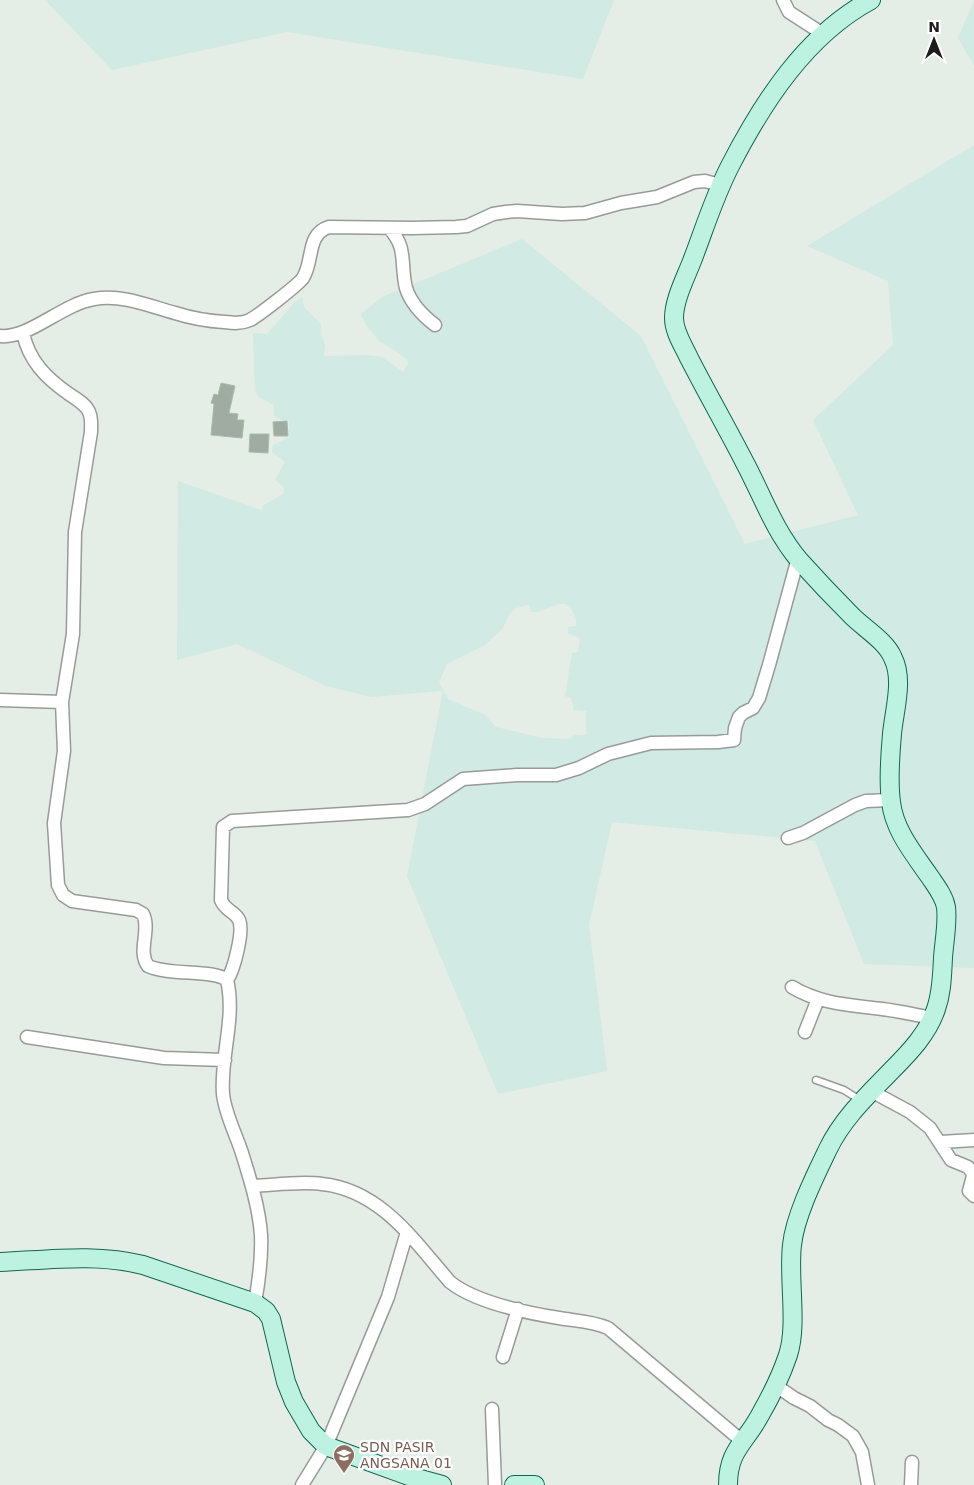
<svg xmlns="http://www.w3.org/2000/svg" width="974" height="1485" font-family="'DejaVu Sans',sans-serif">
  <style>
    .farmland { fill: #d1eae3; fill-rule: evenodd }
    .building { fill: #a0aba1; stroke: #a8bda9 }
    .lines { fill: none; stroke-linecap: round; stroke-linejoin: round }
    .lane-casing { stroke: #9a9a9a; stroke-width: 9 }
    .street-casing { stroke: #9a9a9a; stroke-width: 15 }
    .secondary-casing { stroke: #106751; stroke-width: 20 }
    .lane { stroke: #fff; stroke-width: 6 }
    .street { stroke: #fff; stroke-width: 12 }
    .secondary { stroke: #bdf2e1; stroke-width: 18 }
    .labels { text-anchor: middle; stroke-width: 4.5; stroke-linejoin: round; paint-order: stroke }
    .education-label { font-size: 14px; fill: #785e54; stroke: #fff; text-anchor: start }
  </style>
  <rect width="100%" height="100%" fill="#e4ede6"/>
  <path class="farmland" d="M45 0H614L583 79 287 32 112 70Z
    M974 1V66L958 38Z
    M974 145V968L864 964 815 841 612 822 589 925 607 1071 498 1094 407 876 443 691 371 697 326 686 237 644 177 660 178 481 261 510 264 505 283 494 284 487 275 480 285 462 272 452 273 445 289 437V421L282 420 274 416V405L259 397 255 391 253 333 267 334 295 302 302 297 304 307 321 324V334L325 344 324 356 366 355 382 357 403 372 409 362 399 353 379 341 366 325 361 314 382 297 522 239 641 336 745 544 858 515 813 420 893 345 888 281 807 246ZM559 604H566L572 610 576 619V626L568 627V634L580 638 578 652 572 653 565 696 571 698 574 710 586 711V735H575L570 739 542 738 496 727 485 715 448 699 439 682 447 664 485 645 503 628 510 613 516 608 529 605 531 612H537Z"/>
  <path class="building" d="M221 383 235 386 229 413 238 414 237 420H244L242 438 211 435 214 404 211 403 214 394 218 395Z
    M287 421 288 436H274L273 422Z
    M250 434H269L268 453 249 452Z"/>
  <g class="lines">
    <g class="lane-casing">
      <path id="lane" d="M816 1080 844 1090 860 1100"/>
    </g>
    <g class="street-casing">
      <path id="street" d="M783 0 789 12 823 34
        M389 228C408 248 400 264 406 288 411 304 422 315 435 325
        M23 333C29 361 46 378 69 394 76 399 86 404 89 412 92 418 91 425 91 432L75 532 73 634 62 702 64 751 54 823 58 885 63 895 72 901 136 910 143 914C151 930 137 951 148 966 170 976 213 969 227 980 236 1018 220 1057 223 1094 225 1114 236 1134 242 1153 250 1179 259 1207 261 1235 262 1258 259 1280 255 1303
        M0 336C29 339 62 304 94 299 122 294 149 306 175 313 191 318 207 321 224 322 233 323 241 324 250 320 259 315 298 285 303 278 314 261 306 234 329 227L412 228 456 227 467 226 493 214 506 212 517 211 562 214 585 213 621 203 657 197 694 182 705 181 720 185
        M0 700 62 702
        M788 838 803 833 855 805 866 801 890 800
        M227 980C234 970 244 931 239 920 235 911 225 911 221 900L223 827 232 821 408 810 425 804 463 779 517 775H556L579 768 608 754 651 743 718 742 734 740 735 728 739 717 743 713 753 708 759 698 769 665 798 558
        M792 987C820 1004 850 1005 882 1009 899 1011 916 1015 933 1018
        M805 1032 818 999
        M27 1037 164 1058 225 1060
        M871 1091 910 1112 930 1128 951 1160 968 1167 972 1172 973 1176 969 1191 974 1196
        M941 1142 974 1140
        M253 1186C275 1185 300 1181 322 1184 381 1190 415 1242 450 1282 475 1302 528 1313 559 1318 576 1321 592 1321 608 1328L743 1442
        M503 1357 518 1309
        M775 1385 794 1398 810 1406 828 1420 838 1425 853 1436 862 1452 868 1485
        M492 1409 495 1485
        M302 1485 326 1446 388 1297 407 1232
        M911 1485 912 1462"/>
    </g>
    <g class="secondary-casing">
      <path id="secondary" d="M0 1262C48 1260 96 1253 143 1265L255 1303 266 1311 271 1319 286 1382 294 1402 311 1431 326 1446 409 1476 442 1485
        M514 1485H535
        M728 1485C728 1451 744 1444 759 1417 770 1398 781 1376 788 1355 798 1325 788 1278 792 1245 795 1216 815 1176 828 1149 843 1118 868 1095 892 1070 910 1052 928 1033 936 1009 942 992 942 975 943 958 944 942 948 923 946 907 944 896 936 886 930 877 914 854 894 830 891 802 888 780 890 756 892 734 894 711 904 680 893 658 886 641 865 629 852 616 834 598 816 579 799 560 774 530 763 497 745 463 727 428 707 393 689 358 683 345 674 332 674 318 674 300 685 279 692 261 704 230 714 197 730 166 763 102 806 35 871 0"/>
    </g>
    <use href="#lane" class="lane"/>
    <use href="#street" class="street"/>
    <use href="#secondary" class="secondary"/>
  </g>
  <defs>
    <g id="school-pin" transform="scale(1.125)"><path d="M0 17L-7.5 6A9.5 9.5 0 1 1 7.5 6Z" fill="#8d6e63" stroke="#fff"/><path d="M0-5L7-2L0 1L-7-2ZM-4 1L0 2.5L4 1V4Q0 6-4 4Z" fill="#fff"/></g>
  </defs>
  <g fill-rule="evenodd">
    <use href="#school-pin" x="344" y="1455"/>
  </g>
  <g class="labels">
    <g class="education-label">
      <text x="360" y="1452">SDN PASIR<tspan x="360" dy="16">ANGSANA 01</tspan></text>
    </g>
  </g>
  <g transform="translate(934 40)" stroke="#ffffff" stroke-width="4" paint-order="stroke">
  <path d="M0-4L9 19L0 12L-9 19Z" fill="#1d1d1d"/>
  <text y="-8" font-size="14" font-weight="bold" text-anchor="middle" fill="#1d1d1d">N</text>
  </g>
</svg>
